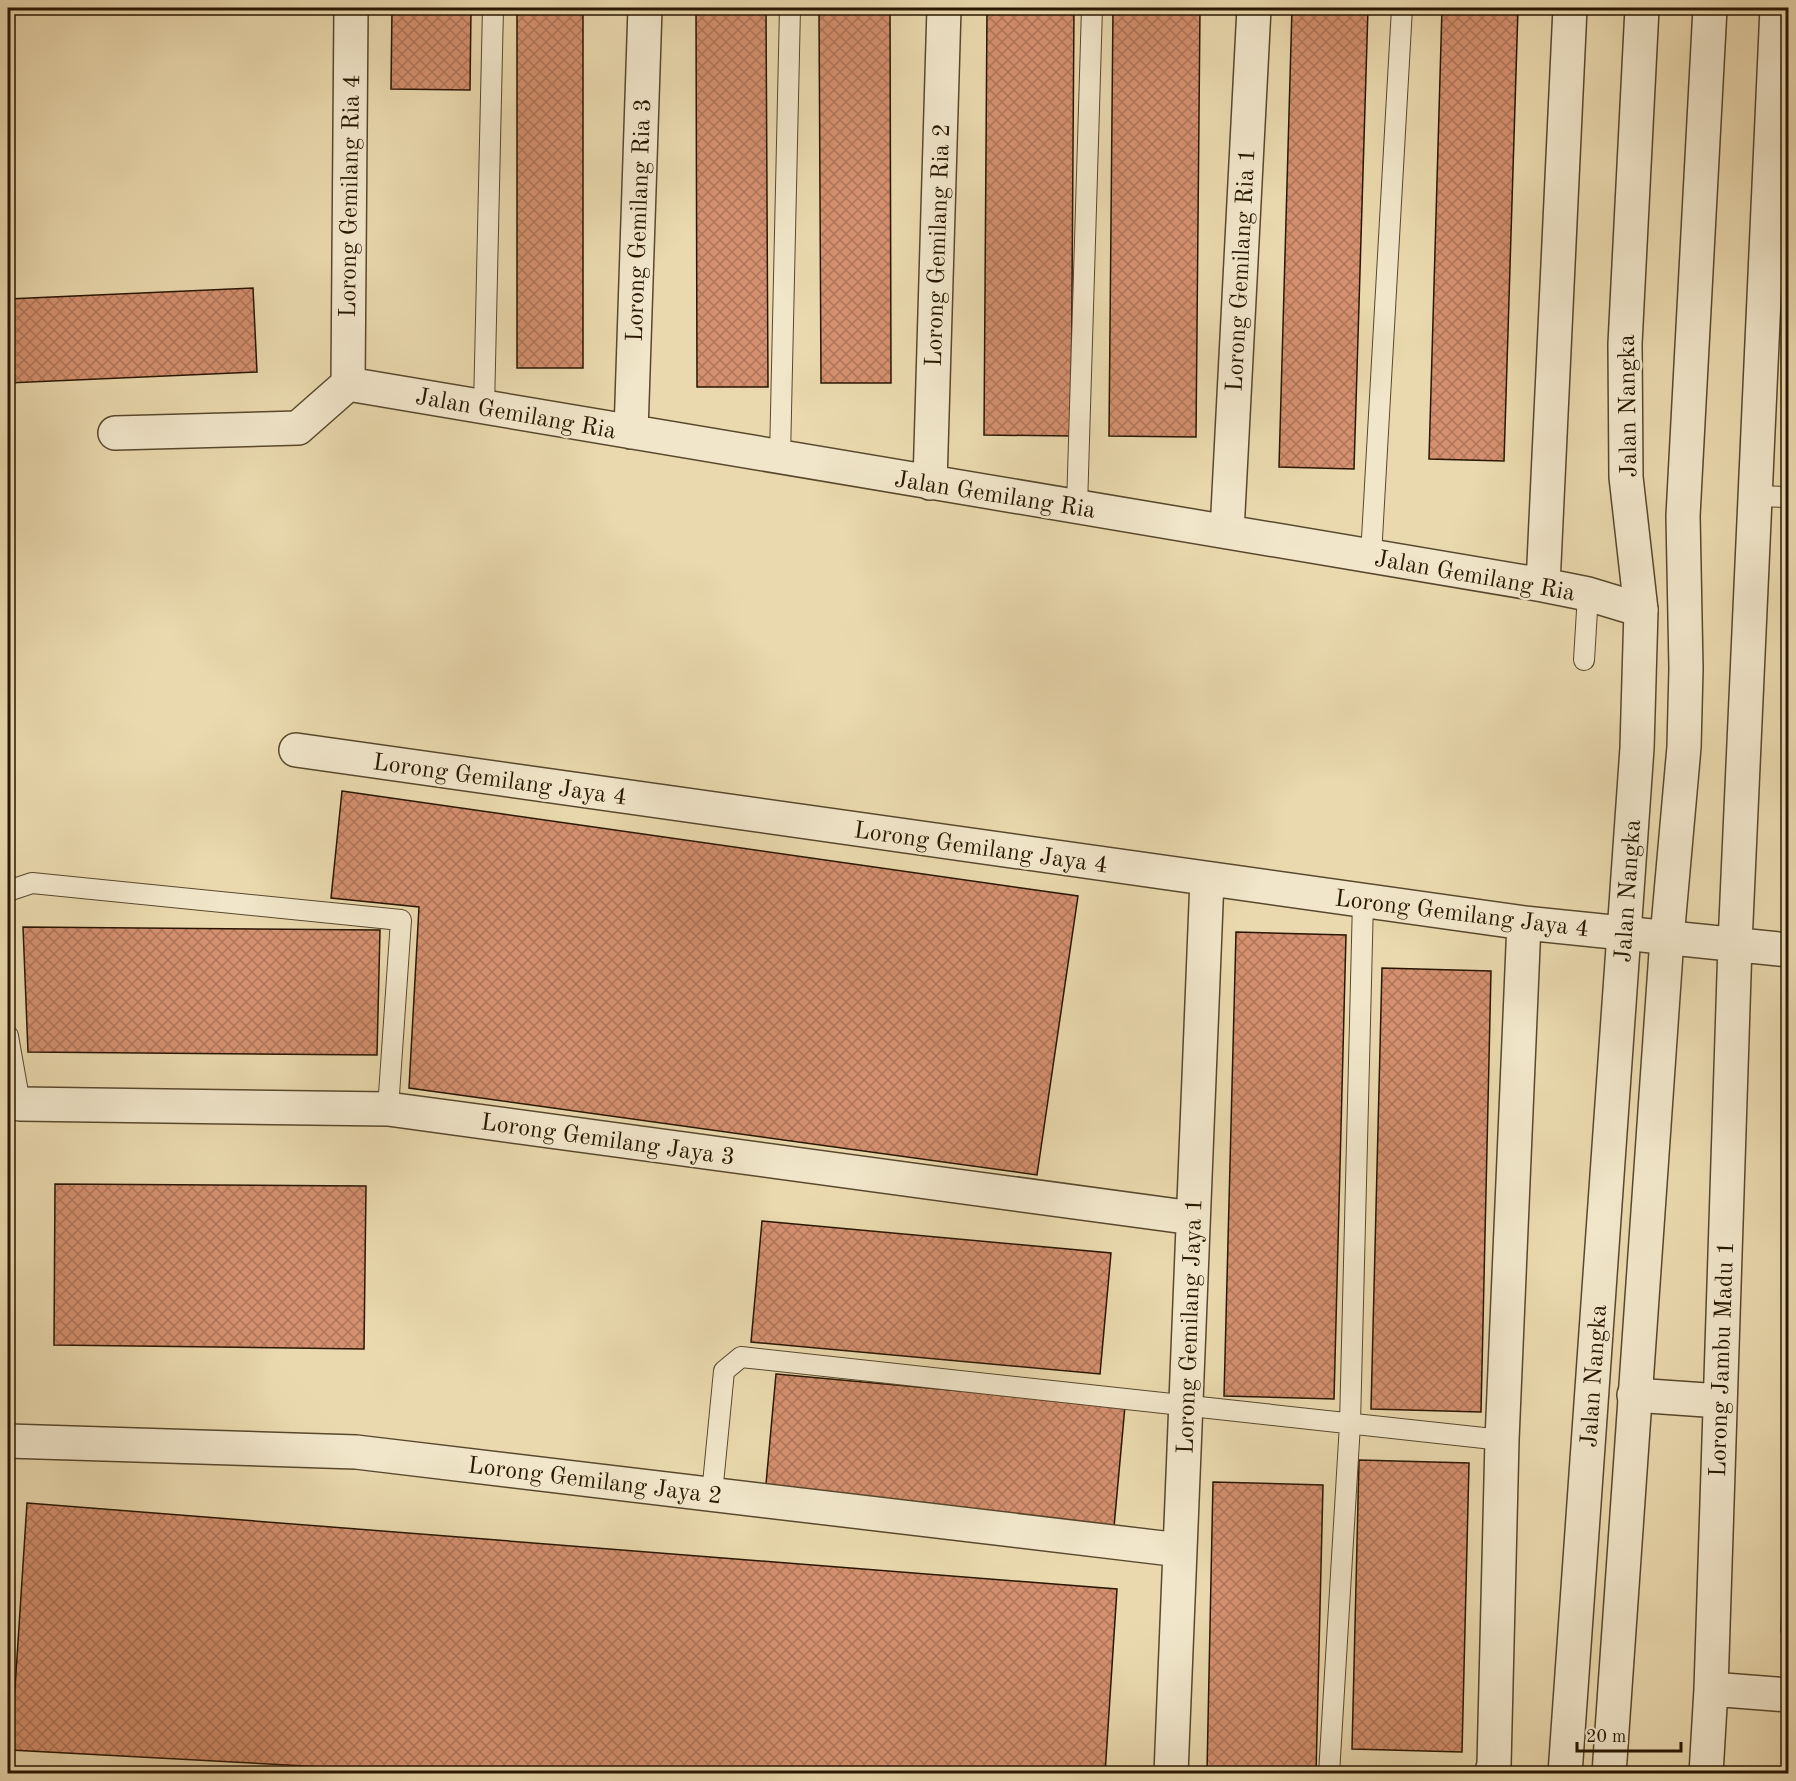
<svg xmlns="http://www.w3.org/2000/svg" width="1796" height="1781" font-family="'Old Standard TT',serif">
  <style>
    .building { fill: url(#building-cross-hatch); stroke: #281702; stroke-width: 1.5 }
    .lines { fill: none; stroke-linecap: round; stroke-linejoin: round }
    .service-casing { stroke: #58482d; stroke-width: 22 }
    .minor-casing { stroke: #58482d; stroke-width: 36 }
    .tertiary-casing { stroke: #58482d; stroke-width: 36 }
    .service { stroke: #f1e6ca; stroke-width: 20 }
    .minor { stroke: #f1e6ca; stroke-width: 33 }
    .tertiary { stroke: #f1e6ca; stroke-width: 33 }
    .labels { text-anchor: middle; stroke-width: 5; stroke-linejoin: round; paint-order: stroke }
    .street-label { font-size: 24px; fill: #281702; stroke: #f1e6ca }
  </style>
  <defs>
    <pattern id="building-cross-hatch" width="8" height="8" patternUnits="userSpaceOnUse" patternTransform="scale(1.5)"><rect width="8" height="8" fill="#d5906f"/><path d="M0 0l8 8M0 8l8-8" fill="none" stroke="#ad7559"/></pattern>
  </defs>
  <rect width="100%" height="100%" fill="#ead9ae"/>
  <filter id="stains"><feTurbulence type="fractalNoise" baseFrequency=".00333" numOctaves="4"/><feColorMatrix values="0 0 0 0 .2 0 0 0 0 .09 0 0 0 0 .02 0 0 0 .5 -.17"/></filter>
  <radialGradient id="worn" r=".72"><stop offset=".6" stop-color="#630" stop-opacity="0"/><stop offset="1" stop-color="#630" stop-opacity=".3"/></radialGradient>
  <path class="building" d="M392 8H471L470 90 391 89Z
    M517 8H583V368H517Z
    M696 8H766L768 387H697Z
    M819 8H890L891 383H821Z
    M987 8H1074L1071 436 984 435Z
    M1113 8H1200L1196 437 1109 436Z
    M1292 8H1368L1354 469 1279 467Z
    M1442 8H1518L1504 461 1429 459Z
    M253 288 257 372 8 383V299Z
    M1788 712V824H1782Z
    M342 791 1078 896 1037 1175 409 1088 419 907 331 898Z
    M23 927 380 930 377 1055 28 1052Z
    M1236 932 1346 935 1334 1399 1224 1396Z
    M1382 968 1491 971 1481 1412 1371 1409Z
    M55 1184 366 1186 364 1349 54 1345Z
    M762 1221 1111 1253 1100 1374 751 1342Z
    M776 1374 1125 1406 1114 1527 765 1495Z
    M1788 1458V1632H1781Z
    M1359 1460 1469 1463 1462 1752 1352 1749Z
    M1213 1482 1323 1485 1316 1774 1207 1771Z
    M27 1503 1117 1589 1105 1774H455L11 1750Z"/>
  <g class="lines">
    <g class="service-casing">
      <path id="service" d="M484 408 493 8
        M780 457 790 8
        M1755 496 1788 497
        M1077 507 1092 8
        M1371 556 1402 8
        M1584 660 1588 594
        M8 891 32 883 401 920 388 1109
        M8 1036 20 1104
        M712 1494 724 1371 741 1357 1502 1440
        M1329 1774 1350 1424 1363 901"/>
    </g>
    <g class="minor-casing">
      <path id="minor" d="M348 384 1543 585 1588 594 1641 610
        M348 384 351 8
        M631 432 645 8
        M115 433 298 428 348 384
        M930 483 944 8
        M1227 532 1254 8
        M1543 585 1570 8
        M296 750 1524 923 1788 950
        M20 1104 388 1109 1193 1218
        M1634 1395 1720 1401
        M8 1441 356 1452 1180 1550
        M1711 1689 1788 1695
        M1171 1774 1207 879
        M1491 1774 1494 1765 1502 1440 1524 923
        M1706 1774 1711 1689 1735 944 1777 8"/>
    </g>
    <g class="tertiary-casing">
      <path id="tertiary" d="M1565 1774 1637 748 1641 610 1626 477 1625 344 1642 8
        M1609 1774 1667 938 1684 747 1686 669 1683 516 1710 8"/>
    </g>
    <use href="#service" class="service"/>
    <use href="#minor" class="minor"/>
    <use href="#tertiary" class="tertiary"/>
  </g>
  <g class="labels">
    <g class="street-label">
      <text transform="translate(349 196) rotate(-89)" y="8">Lorong Gemilang Ria 4</text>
      <text transform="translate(638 220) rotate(-88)" y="8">Lorong Gemilang Ria 3</text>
      <text transform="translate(937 245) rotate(-88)" y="8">Lorong Gemilang Ria 2</text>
      <text transform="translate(1240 270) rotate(-87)" y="8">Lorong Gemilang Ria 1</text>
      <text transform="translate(1627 406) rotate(-91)" y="8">Jalan Nangka</text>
      <text transform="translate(516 413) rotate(10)" y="8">Jalan Gemilang Ria</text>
      <text transform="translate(995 494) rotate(9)" y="8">Jalan Gemilang Ria</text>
      <text transform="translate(1475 575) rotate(10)" y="8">Jalan Gemilang Ria</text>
      <text transform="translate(500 779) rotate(8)" y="8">Lorong Gemilang Jaya 4</text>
      <text transform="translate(981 847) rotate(8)" y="8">Lorong Gemilang Jaya 4</text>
      <text transform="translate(1627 891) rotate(-86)" y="8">Jalan Nangka</text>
      <text transform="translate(1462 913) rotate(7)" y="8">Lorong Gemilang Jaya 4</text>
      <text transform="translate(608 1139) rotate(8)" y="8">Lorong Gemilang Jaya 3</text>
      <text transform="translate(1189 1326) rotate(-88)" y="8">Lorong Gemilang Jaya 1</text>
      <text transform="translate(1721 1359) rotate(-88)" y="8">Lorong Jambu Madu 1</text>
      <text transform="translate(1593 1376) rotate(-86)" y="8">Jalan Nangka</text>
      <text transform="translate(595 1480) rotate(7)" y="8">Lorong Gemilang Jaya 2</text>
    </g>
  </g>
  <rect width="1796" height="1781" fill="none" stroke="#ead9ae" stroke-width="30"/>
  <rect x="9" y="9" width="1778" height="1763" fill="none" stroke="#281702" stroke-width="3"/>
  <rect x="15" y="15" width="1766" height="1751" fill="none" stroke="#281702" stroke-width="1.5"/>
  <path d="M1577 1742v9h104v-9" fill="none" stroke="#281702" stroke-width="3"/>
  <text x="1586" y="1742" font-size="18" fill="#281702" stroke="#f1e6ca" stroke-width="4.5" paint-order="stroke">20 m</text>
  <rect width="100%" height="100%" filter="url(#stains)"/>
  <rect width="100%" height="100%" fill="url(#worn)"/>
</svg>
